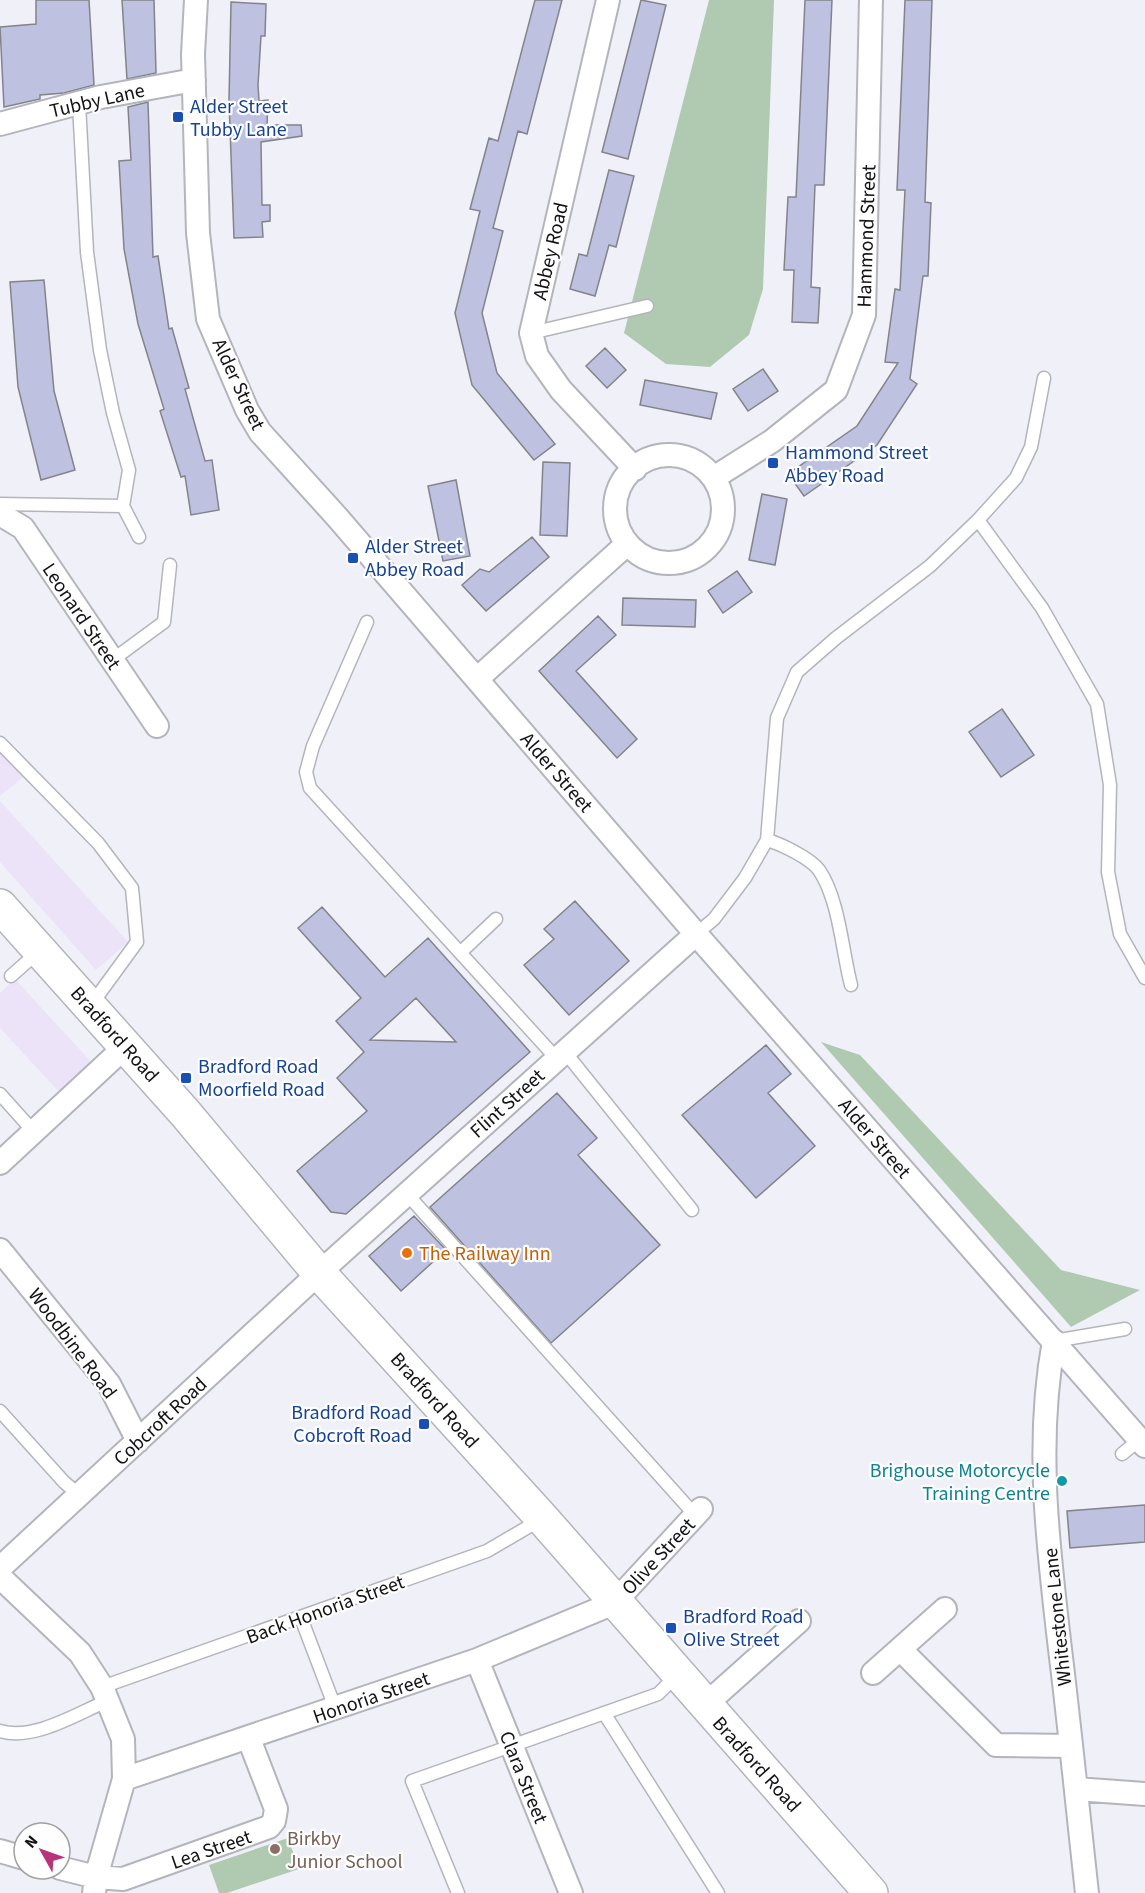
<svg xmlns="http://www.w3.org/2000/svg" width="1145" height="1893" font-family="'Source Sans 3',sans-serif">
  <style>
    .commercial { fill: #ece3f8 }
    .green { fill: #b0cab2 }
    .building { fill: #bec1e0; stroke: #83848a; stroke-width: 1.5; fill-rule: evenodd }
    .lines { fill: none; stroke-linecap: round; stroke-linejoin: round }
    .service-casing { stroke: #b4b5bc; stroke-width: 15 }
    .minor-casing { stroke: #b4b5bc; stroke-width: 26 }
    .primary-casing { stroke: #b4b5bc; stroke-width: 36 }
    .service { stroke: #fff; stroke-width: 12 }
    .minor { stroke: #fff; stroke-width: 22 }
    .primary { stroke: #fff; stroke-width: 33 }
    .transit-dot { fill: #1a4fb4; stroke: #fefefe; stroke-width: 2 }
    .food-dot { fill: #e8710a; stroke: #fefefe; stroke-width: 2 }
    .culture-dot { fill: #0f9aa8; stroke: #fefefe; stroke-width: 2 }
    .education-dot { fill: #8d6e63; stroke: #fefefe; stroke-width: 2 }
    .labels { text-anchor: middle; stroke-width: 4.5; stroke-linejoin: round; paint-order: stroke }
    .street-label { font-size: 20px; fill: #121215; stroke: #fefefe }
    .transit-label { font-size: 20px; fill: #164399; stroke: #fefefe; text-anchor: start }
    .food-label { font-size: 20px; fill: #c56008; stroke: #fefefe; text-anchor: start }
    .culture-label { font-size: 20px; fill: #0d838f; stroke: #fefefe; text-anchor: end }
    .education-label { font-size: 20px; fill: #785e54; stroke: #fefefe; text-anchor: start }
  </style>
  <rect width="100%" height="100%" fill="#f0f1f8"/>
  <path class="commercial" d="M0 752 23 777 0 796Z
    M0 801 128 942 96 970 0 862Z
    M15 979 93 1064 61 1094 0 1028V993Z"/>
  <path class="green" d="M709 0H774L763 289 749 335 710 367 666 364 624 333Z
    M821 1042 860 1055 1061 1270 1140 1290 1071 1327Z
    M288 1838 299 1869 227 1893H219L209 1865Z"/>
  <path class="building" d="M36 0H89L94 85 64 93 40 95V99L4 107 0 27 36 24Z
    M122 0H154L156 73 127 79Z
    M535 0H562L527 134 518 131 510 162 493 228 503 231 482 313 497 373 555 444 534 460 472 385 455 313 480 211 470 209 489 138 498 141Z
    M641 0 666 5 628 159 602 152Z
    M805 0H832L824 185H815L813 234 811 287 820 288 818 323 792 322 794 270H784L788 197H796Z
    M905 0H932L925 202 931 203 928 276H923L910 379 917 384 877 445 804 496 788 474 857 426 898 363 885 362 895 289 900 290 905 190H897Z
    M231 2 266 4 265 36H261L258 85 259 101 268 100 267 125H301L302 136 261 142 262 205H270V221L262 222 263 237 234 238 229 101Z
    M148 102 153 257 158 256 169 329 172 328 189 388 185 389 205 461 212 460 219 510 191 515 185 476 181 477 160 411 164 409 138 324 124 249 119 161 131 160 128 107Z
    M609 170 634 176 616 247 609 245 595 296 570 289 579 254 587 256Z
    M44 280 54 391 75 470 41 480 18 387 10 282Z
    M605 348 626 370 607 388 586 366Z
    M763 369 778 391 748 411 733 389Z
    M645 380 717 393 711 419 640 405Z
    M543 462 570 463 567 536 540 535Z
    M456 480 470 556 443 561 428 486Z
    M762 494 787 499 775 565 749 560Z
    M532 537 549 557 486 611 462 585 480 569 489 572Z
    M737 571 752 592 723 613 708 591Z
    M623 598 696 600 695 627 622 625Z
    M598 616 616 635 576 671 637 739 617 758 539 671Z
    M1002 709 1034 755 1001 777 969 732Z
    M575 901 629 961 569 1015 524 965 554 939 544 929Z
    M322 907 385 977 428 938 530 1052 346 1214 331 1212 297 1171 367 1111 337 1078 364 1052 336 1021 361 998 298 928ZM416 998 456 1042 370 1040Z
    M766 1045 791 1074 768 1093 815 1146 756 1198 682 1115Z
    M557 1093 597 1138 578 1155 660 1245 551 1343 430 1207Z
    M414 1216 446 1250 401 1291 369 1256Z
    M1145 1505V1542L1070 1548 1067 1511Z"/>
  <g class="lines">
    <g class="service-casing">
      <path id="service" d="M531 333 647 306
        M0 504 123 506 129 470 113 413 100 350 87 252 79 104
        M123 506 139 537
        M978 520 1042 608 1097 704 1110 785 1108 872 1120 934 1145 978
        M367 622 313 746 306 772 310 788 557 1059
        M111 661 164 622 170 565
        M0 743 98 843 132 888 137 942 91 1005
        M767 840C781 844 810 858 819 870 839 899 842 950 851 985
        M696 934 714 919 745 878 767 840 777 718 797 672 836 638 930 566 978 520 1016 478 1031 447 1044 378
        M461 952 496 919
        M11 976 38 952
        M565 1052 692 1210
        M0 1094 34 1132
        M407 1194 695 1515
        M1054 1341 1125 1329
        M0 1411 64 1482 79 1495
        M1122 1454 1139 1440
        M301 1618 336 1710
        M102 1687 487 1551 540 1520
        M604 1713 718 1893
        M0 1731C34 1741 76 1714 107 1701
        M458 1893 412 1781 658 1694 678 1674"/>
    </g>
    <g class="minor-casing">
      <path id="minor" d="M196 0 193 54 198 233 208 319 247 410 260 432 337 517 696 934 1145 1446
        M608 0 531 333 537 356 561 390 635 469
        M0 124 101 97 194 80
        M615 509a54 54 0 1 1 108 0a54 54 0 1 1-108 0Z
        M715 477 772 441 836 390 864 315 871 0
        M0 514 23 528 157 726
        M477 679 627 544
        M0 1163 126 1046
        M0 1250 109 1384 138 1441
        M1054 1341C1035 1443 1048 1547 1060 1649 1070 1730 1078 1812 1087 1893
        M0 1568 319 1273 696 934
        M0 1577 80 1653 102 1687 123 1739 124 1779 96 1877 94 1893
        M900 1649 945 1609
        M477 1660 571 1893
        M873 1673 900 1649 996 1745 1071 1746
        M705 1705 799 1621
        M124 1779 477 1660 614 1603 701 1509
        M1076 1789 1145 1794
        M0 1851 24 1858
        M60 1868 96 1877 123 1879 269 1827 274 1821 276 1809 249 1739"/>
    </g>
    <g class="primary-casing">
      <path id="primary" d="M0 906 186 1114 319 1273 542 1518 871 1893"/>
    </g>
    <use href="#service" class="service"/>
    <use href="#minor" class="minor"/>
    <use href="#primary" class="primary"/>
  </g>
  <g class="transit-dot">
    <rect x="172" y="111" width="12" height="12" rx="3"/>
    <rect x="767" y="457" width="12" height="12" rx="3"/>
    <rect x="347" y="552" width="12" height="12" rx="3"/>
    <rect x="180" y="1072" width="12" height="12" rx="3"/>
    <rect x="418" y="1418" width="12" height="12" rx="3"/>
    <rect x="665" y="1622" width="12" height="12" rx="3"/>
  </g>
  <circle class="food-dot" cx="407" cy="1253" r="6"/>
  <circle class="culture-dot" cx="1062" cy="1481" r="6"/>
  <circle class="education-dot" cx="275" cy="1849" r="6"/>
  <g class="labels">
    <g class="street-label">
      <text transform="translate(97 100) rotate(-13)" y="7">Tubby Lane</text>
      <text transform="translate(866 236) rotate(-88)" y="7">Hammond Street</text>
      <text transform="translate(550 251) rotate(-77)" y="7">Abbey Road</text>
      <text transform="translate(239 384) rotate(65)" y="7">Alder Street</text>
      <text transform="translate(82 616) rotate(56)" y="7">Leonard Street</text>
      <text transform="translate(557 772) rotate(49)" y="7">Alder Street</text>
      <text transform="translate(115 1034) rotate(48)" y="7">Bradford Road</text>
      <text transform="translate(507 1103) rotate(-42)" y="7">Flint Street</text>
      <text transform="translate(875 1138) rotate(49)" y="7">Alder Street</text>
      <text transform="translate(73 1343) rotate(53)" y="7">Woodbine Road</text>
      <text transform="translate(435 1400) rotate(48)" y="7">Bradford Road</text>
      <text transform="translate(160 1421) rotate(-43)" y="7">Cobcroft Road</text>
      <text transform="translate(658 1556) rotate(-47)" y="7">Olive Street</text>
      <text transform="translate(325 1609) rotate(-20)" y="7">Back Honoria Street</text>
      <text transform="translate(1057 1617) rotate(-96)" y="7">Whitestone Lane</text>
      <text transform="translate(371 1697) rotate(-19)" y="7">Honoria Street</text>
      <text transform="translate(757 1764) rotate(48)" y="7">Bradford Road</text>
      <text transform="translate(524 1777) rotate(68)" y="7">Clara Street</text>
      <text transform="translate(211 1849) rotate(-19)" y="7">Lea Street</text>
    </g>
    <g class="transit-label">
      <text x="190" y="113">Alder Street<tspan x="190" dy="23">Tubby Lane</tspan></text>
      <text x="785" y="459">Hammond Street<tspan x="785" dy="23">Abbey Road</tspan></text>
      <text x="365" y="553">Alder Street<tspan x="365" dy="23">Abbey Road</tspan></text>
      <text x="198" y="1073">Bradford Road<tspan x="198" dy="23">Moorfield Road</tspan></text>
      <text x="412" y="1419" text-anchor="end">Bradford Road<tspan x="412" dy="23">Cobcroft Road</tspan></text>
      <text x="683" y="1623">Bradford Road<tspan x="683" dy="23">Olive Street</tspan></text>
    </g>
    <g class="food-label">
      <text x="419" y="1260">The Railway Inn</text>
    </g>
    <g class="culture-label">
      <text x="1050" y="1477">Brighouse Motorcycle<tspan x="1050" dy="23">Training Centre</tspan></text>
    </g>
    <g class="education-label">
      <text x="287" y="1845">Birkby<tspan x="287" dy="23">Junior School</tspan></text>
    </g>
  </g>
  <g transform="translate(42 1851) rotate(310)"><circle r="28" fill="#fefefe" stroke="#a0a0a1" stroke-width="1.5"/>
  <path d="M0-4.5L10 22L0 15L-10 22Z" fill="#b7347b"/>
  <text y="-9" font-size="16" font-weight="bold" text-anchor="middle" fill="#121215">N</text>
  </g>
</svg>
